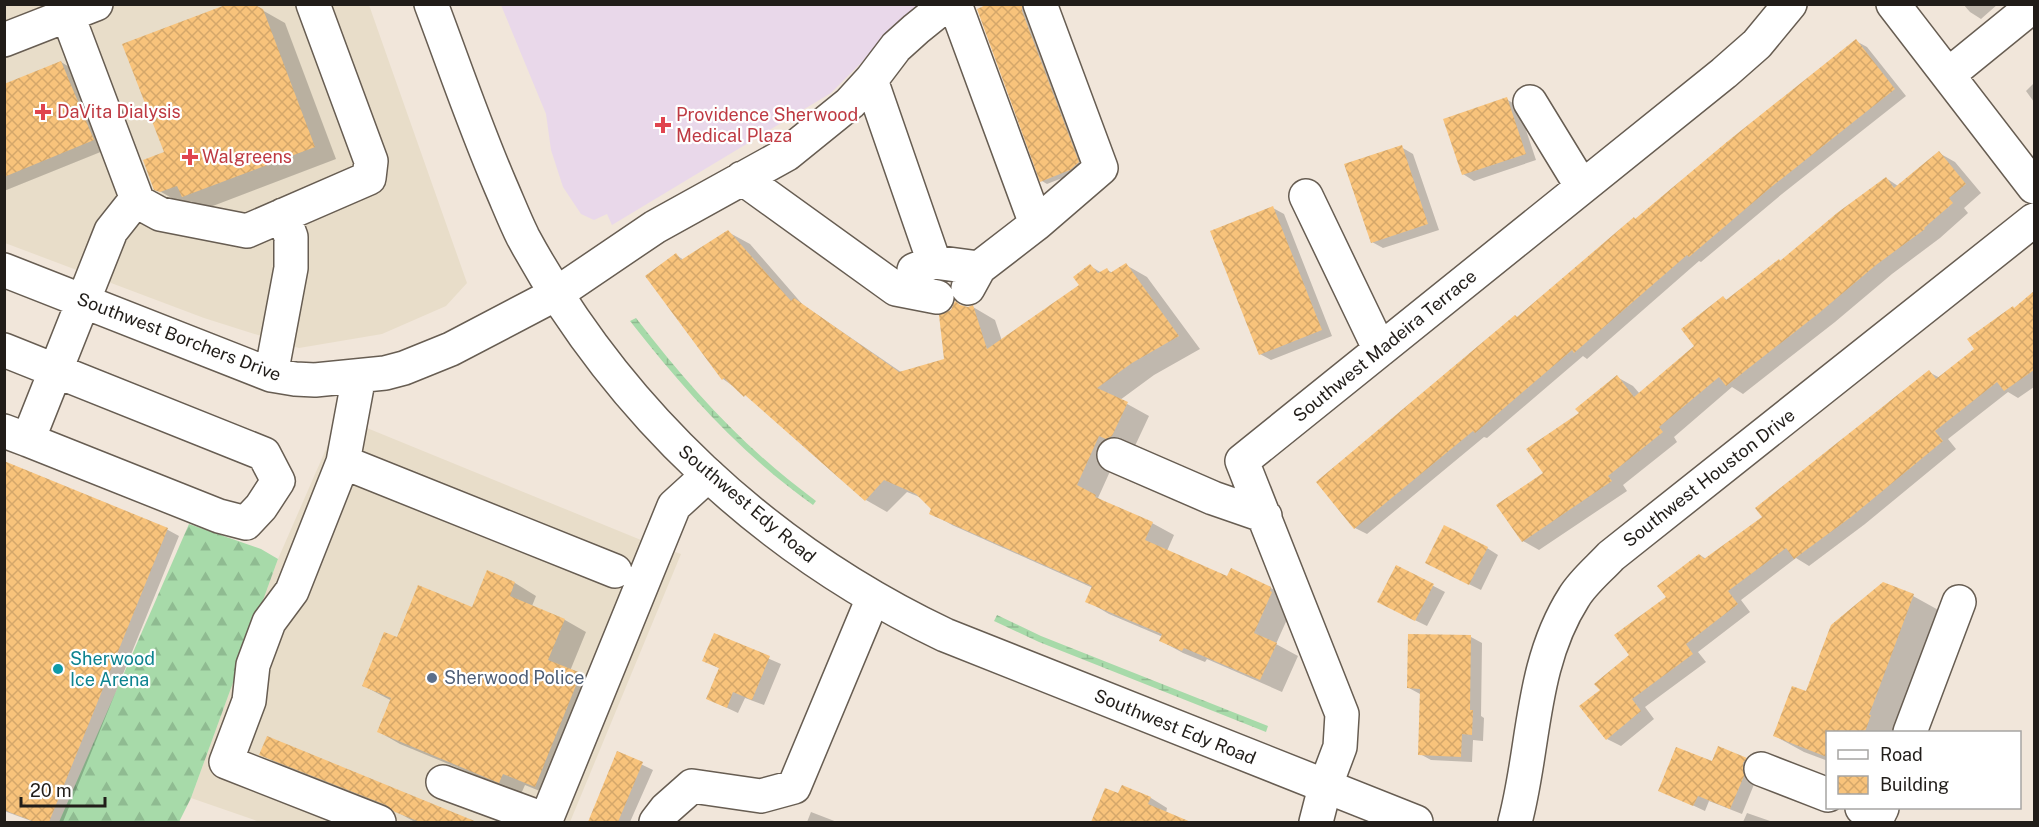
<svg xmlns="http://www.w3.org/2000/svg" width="2039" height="827" font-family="'Public Sans',sans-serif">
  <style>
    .commercial { fill: #e8ddc9 }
    .medical { fill: #e9d8ea }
    .forest { fill: url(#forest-firs) }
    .wetland { fill: url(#wetland-marsh) }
    .shadow { fill: #0003 }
    .building { fill: url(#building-cross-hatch) }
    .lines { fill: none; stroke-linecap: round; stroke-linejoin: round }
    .minor-casing { stroke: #675d52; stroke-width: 36 }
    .major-casing { stroke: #675d52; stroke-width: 36 }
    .minor { stroke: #fff; stroke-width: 33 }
    .major { stroke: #fff; stroke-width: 33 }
    .health-dot { fill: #e0444e; stroke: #fff; stroke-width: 2 }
    .culture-dot { fill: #0f9aa8; stroke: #fff; stroke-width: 2 }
    .service-dot { fill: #5c6f8a; stroke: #fff; stroke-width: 2 }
    .labels { text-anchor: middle; stroke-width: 4.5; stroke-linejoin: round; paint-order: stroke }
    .health-label { font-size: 18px; fill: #be3a42; stroke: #fff; text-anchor: start }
    .street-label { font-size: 18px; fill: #211d19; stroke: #fff }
    .culture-label { font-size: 18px; fill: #0d838f; stroke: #fff; text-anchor: start }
    .service-label { font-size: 18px; fill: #4e5e75; stroke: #fff; text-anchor: start }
  </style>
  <defs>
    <pattern id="forest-firs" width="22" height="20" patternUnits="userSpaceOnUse" patternTransform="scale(1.5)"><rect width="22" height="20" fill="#a7daa9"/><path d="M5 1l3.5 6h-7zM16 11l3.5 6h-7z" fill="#8fbb91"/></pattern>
    <pattern id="wetland-marsh" width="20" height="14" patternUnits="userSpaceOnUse" patternTransform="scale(1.5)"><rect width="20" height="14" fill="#a7daa9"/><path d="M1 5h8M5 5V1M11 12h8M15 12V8" fill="none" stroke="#8fbb91"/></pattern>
    <pattern id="building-cross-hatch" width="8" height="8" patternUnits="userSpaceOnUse" patternTransform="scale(1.5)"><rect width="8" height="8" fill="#f8c37b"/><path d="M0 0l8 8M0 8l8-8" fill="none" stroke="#d4a76a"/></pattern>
  </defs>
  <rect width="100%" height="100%" fill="#f1e6da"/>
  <path class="commercial" d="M4 5H369L467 283 446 306 382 334 299 348 204 318 5 243Z
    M340 417 641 540 681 554 570 822H260L191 798 278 559Z"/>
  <path class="medical" d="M501 5H918L896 23 862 62 831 93 612 225 607 214 594 220 581 214 563 187 551 150 546 114Z"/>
  <path class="forest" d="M189 524 261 549 278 559 191 798 179 822H59Z"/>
  <path class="wetland" d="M636 318C691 389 743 447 816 501L813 505C740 453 685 391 630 321Z
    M997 615 1041 636 1268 726 1266 732 1039 642 994 621Z"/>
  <path class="shadow" d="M992 4H1025L1083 166 1075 173 1047 184 1042 181Z
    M1963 4H1998L1981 19 1970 12Z
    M262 10 285 23 336 159 205 209 191 201 182 204 156 189 165 153Z
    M1856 41 1867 47 1906 96 1782 194 1701 262 1699 261 1587 359 1583 356 1487 438 1484 437 1367 534 1355 528 1518 319Z
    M61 62 76 71 108 149 4 191V85Z
    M2034 83V102L2026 91Z
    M1506 99 1518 106 1536 160 1474 181 1463 174Z
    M1401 147 1413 154 1439 230 1383 248 1372 242Z
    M1939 153 1955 162 1981 193 1964 208 1968 213 1940 238 1892 274 1835 322 1743 394 1732 387 1674 437 1677 442 1623 485 1627 491 1539 550 1523 541 1545 473 1581 414 1617 377 1633 386 1640 394 1696 346 1723 297 1728 301 1781 262 1886 178 1898 186Z
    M1273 208 1284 214 1332 336 1271 360 1260 354Z
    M728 232 750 244 803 305 901 372 946 360 963 307H973L995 320 1002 341 1081 285 1090 266 1102 273 1107 270 1113 273 1126 265 1147 277 1200 349 1154 375 1120 400 1149 416 1134 448 1121 447 1098 498 1115 507 1152 523 1174 535 1167 551 1227 578 1271 588 1292 600 1293 606 1276 644 1298 656 1282 692 1207 659 1205 662 1183 653 1161 641 1163 637 1109 614 1087 601 1093 588 952 525 931 513 933 509 922 498 907 492 887 512 866 500 757 403 723 379 676 255 684 260Z
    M2034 293V387L2018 398 2008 392 1948 439 1956 449 1865 524 1809 566 1796 558 1741 600 1750 612 1698 652 1706 662 1645 707 1654 719 1621 746 1607 739 1602 690 1631 656 1668 598 1700 555 1706 559 1764 517 1929 372 1940 378 1976 350 2015 309Z
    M4 463 168 530 179 536 63 822H34L4 811Z
    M1487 548 1498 555 1481 590 1438 569Z
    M1397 567 1445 592 1427 626 1390 608Z
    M488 572 515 583 536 596 532 606 565 620 586 632 570 671 602 687 557 798 525 785 521 794 400 744 379 732 392 701 364 686 397 639 473 609Z
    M1884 584 1913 596 1942 612 1898 732H1828V761L1804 752 1775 736Z
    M714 635 781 664 764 705 745 698 738 713 708 699 720 669 704 660Z
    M1471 637 1482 643 1481 716 1484 718 1483 741 1473 740 1472 762 1431 760 1420 754V694L1409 688Z
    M268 738 475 822H415L395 811 283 767 261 754Z
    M618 753 653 770 630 822H590Z
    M1746 759 1757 765 1755 782 1742 814 1709 801 1705 811 1660 790Z
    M1123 787 1151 798 1167 808 1166 813 1185 822H1093L1106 790 1119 795Z
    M811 812 837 822H807Z
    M1747 813 1773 822H1743Z"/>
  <path class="building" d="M228 4H253L263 9 315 147 182 197 177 186 160 192 154 190 143 160 164 152 122 44Z
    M988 4H1022V11L1079 162 1070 170 1040 182 977 9Z
    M1856 39 1895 89 1770 188 1689 257 1687 255 1574 353 1572 350 1475 433 1473 431 1354 529 1316 482 1515 315 1517 317 1634 217 1635 219 1728 141Z
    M61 61 94 140 4 177V84Z
    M1507 97 1526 154 1462 175 1443 119Z
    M1402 145 1428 224 1371 243 1344 164Z
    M1939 151 1966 184 1949 198 1953 203 1924 228 1925 229 1876 265 1819 313 1726 386 1719 377 1659 427 1663 432 1608 476 1612 481 1522 542 1496 505 1543 473 1526 449 1579 413 1575 409 1617 375 1634 397 1694 346 1681 329 1723 296 1726 300 1779 259 1780 261 1837 213 1886 177 1894 188Z
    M1273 206 1322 330 1259 355 1210 231Z
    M728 230 791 301 794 298 899 372 944 359 939 315 951 310 955 301 960 305 968 307 973 305 987 349 1079 285 1073 277 1090 264 1098 273 1107 268 1110 273 1126 263 1179 336 1132 363 1097 388 1128 402 1112 436 1106 439 1099 436 1077 485 1096 495 1095 497 1153 522 1145 540 1227 576 1231 568 1271 587 1270 591 1272 592 1254 633 1277 643 1260 680 1184 648 1182 651 1159 641 1162 634 1085 602 1092 586 929 514 931 509 916 494 884 480 865 501 745 395 744 397 724 378 722 380 645 276 676 253 681 260Z
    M2034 291V370L2004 391 1997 382 1935 431 1943 441 1851 517 1794 559 1786 548 1728 591 1738 604 1686 644 1693 654 1632 699 1641 711 1606 740 1579 706 1600 690 1594 684 1629 655 1614 635 1666 597 1657 586 1699 554 1704 559 1762 517 1755 508 1929 370 1936 379 1974 349 1967 339 2013 306 2014 308Z
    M4 461 168 528 49 822H35L4 810Z
    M1444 525 1488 547 1469 585 1425 563Z
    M1396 565 1434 584 1415 621 1377 602Z
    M487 570 515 582 510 596 565 619 548 660 581 673 535 787 503 774 499 783 377 732 391 698 362 686 384 632 397 637 418 585 472 607Z
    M1883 582 1914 594 1869 715H1871L1865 732H1827V757L1773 736 1792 686 1806 691 1831 625Z
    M714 633 770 656 752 700 733 692 727 708 706 699 719 668 702 661Z
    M1408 634 1471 635 1470 710H1473L1472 735 1462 734 1461 757 1418 755 1420 689 1407 688Z
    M267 736 477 822H420L395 812 386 805 259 755Z
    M1718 746 1747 758 1743 763 1744 776 1730 809 1698 796 1693 806 1658 791 1676 747 1712 761Z
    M617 751 643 762 618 822H588Z
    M1122 785 1151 797 1148 804 1191 822H1091L1105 788 1118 793Z"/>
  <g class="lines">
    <g class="minor-casing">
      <path id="minor" d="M955 4 1036 224 1101 168 1040 4
        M1893 4 2034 187
        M4 40 96 4
        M1948 75 2034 5
        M871 80 934 262
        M1530 102 1582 187
        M742 178 896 289 937 297
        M1306 196 1380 350
        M138 202 160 214 247 231 369 178 371 161 313 4
        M4 270 271 375 295 379 315 380 385 373 404 368 451 349 556 294 655 227 787 154 850 103 871 80 896 47 916 29 947 4
        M914 270 934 262 979 268
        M968 288 979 268 1036 224
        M4 350 264 454 278 481 261 507 246 523 219 516 28 440
        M271 375 291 268V237L283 215
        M359 376 343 462 292 591 269 622 253 665 249 701 226 762 379 822
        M4 431 28 440 111 231 130 207 138 202 68 16
        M1114 455 1213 498 1265 516
        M343 462 615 571
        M1910 732 1959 602
        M1761 769 1828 795
        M443 782 546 820 674 506 708 475
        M1862 808 1879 814 1882 808
        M656 822 666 809 692 786 761 796 794 787 873 598
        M1316 822 1325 787 1340 747 1342 714 1242 461 1724 73 1757 44 1790 4
        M1515 822C1535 747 1530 666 1574 597 1583 582 1599 569 1611 556L2034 220"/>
    </g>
    <g class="major-casing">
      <path id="major" d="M431 4C454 65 475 127 501 187 508 203 515 221 523 237 618 412 766 550 945 635L1416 822"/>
    </g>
    <use href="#minor" class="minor"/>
    <use href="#major" class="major"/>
  </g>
  <g class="health-dot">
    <path d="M40 103h6v6h6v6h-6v6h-6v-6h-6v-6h6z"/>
    <path d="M660 116h6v6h6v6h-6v6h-6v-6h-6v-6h6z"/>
    <path d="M187 148h6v6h6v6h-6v6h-6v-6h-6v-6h6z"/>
  </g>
  <circle class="culture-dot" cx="58" cy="669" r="6"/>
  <circle class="service-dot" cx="432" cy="678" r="6"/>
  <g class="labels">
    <g class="health-label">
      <text x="57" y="118">DaVita Dialysis</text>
      <text x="676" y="121">Providence Sherwood<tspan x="676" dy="21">Medical Plaza</tspan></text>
      <text x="202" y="163">Walgreens</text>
    </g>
    <g class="street-label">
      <text transform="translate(179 337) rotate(21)" y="6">Southwest Borchers Drive</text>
      <text transform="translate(1385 346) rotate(-39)" y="6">Southwest Madeira Terrace</text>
      <text transform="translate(1709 478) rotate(-38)" y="6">Southwest Houston Drive</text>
      <text transform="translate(747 504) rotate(40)" y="6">Southwest Edy Road</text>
      <text transform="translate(1175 727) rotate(22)" y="6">Southwest Edy Road</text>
    </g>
    <g class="culture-label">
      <text x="70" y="665">Sherwood<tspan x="70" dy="21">Ice Arena</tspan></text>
    </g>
    <g class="service-label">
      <text x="444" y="684">Sherwood Police</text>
    </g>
  </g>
  <rect width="2039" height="827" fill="none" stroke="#211d19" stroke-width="12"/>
  <rect x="1826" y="731" width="195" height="78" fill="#ffffff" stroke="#a6a5a3" stroke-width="1.5"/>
  <rect x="1838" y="750" width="30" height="9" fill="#ffffff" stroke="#a6a5a3" stroke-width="1.5"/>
  <text x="1880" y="761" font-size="18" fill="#211d19">Road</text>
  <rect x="1838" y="776" width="30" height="18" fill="url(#building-cross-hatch)" stroke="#a6a5a3" stroke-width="1.5"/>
  <text x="1880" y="791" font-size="18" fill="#211d19">Building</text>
  <path d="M21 797v9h84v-9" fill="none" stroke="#211d19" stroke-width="3"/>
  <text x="30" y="797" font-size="18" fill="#211d19" stroke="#ffffff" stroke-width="4.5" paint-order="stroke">20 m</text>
</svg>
